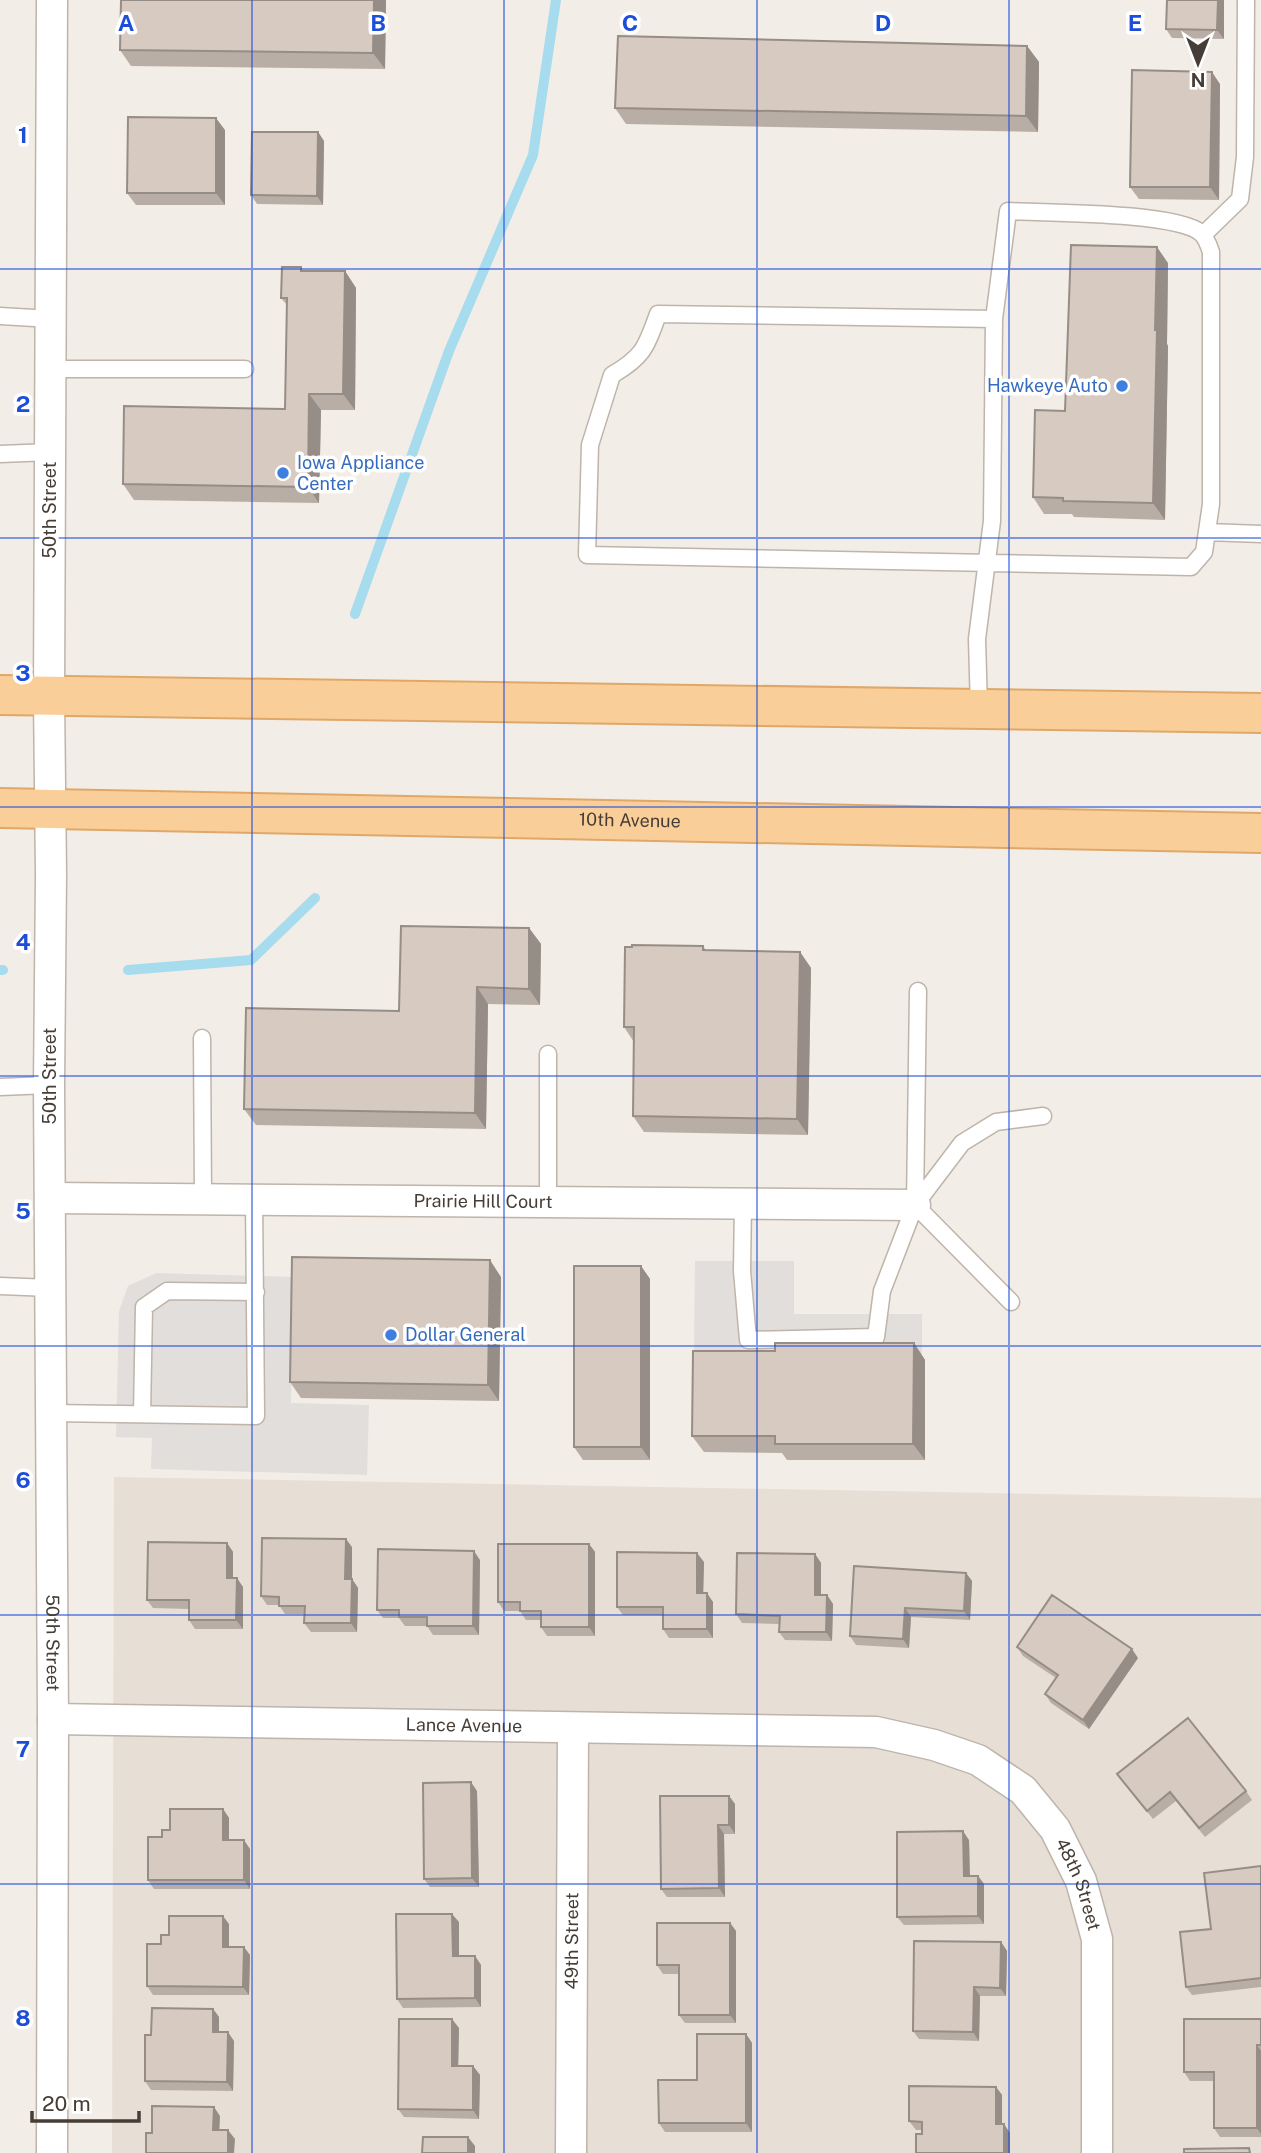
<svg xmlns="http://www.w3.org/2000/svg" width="1261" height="2153" font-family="'Public Sans',sans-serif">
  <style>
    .residential { fill: #e7ded5 }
    .parking { fill: #e1dedc }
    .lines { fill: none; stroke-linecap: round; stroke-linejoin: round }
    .stream { stroke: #a6dced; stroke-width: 10 }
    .lane-casing { stroke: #beb4aa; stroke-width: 19 }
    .street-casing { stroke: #beb4aa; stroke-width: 33 }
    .primary-casing { stroke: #dfa869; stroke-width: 42 }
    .lane { stroke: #fff; stroke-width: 16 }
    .street { stroke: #fff; stroke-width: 30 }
    .primary { stroke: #face99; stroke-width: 38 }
    .wall { fill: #b9aea5 }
    .shaded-wall { fill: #968d86 }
    .building { fill: #d7cac0; stroke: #968d86; stroke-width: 2 }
    .grid { fill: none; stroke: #1d4ed8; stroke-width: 2; stroke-opacity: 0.55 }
    .shop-dot { fill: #3f7fe0; stroke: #fff; stroke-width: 2.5 }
    .labels { text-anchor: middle; stroke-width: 7; stroke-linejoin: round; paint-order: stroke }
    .shop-label { font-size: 18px; fill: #366cbe; stroke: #fff; text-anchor: start }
    .street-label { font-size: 18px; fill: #463d36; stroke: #fff }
    .grid-label { font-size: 23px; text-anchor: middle; font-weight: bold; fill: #1d4ed8; stroke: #fff; stroke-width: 7; stroke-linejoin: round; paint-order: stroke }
  </style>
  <rect width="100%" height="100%" fill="#f3ede7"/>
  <path class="residential" d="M114 1477 1261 1498V2153H112Z"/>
  <path class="parking" d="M695 1261H794V1314H922V1357L694 1355Z
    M156 1273 294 1277 291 1403 369 1405 367 1475 151 1469 152 1438 116 1437 119 1311 128 1286Z"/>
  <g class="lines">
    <path class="stream" d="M355 614 449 351 533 155 556 0
      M0 970H3
      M128 970 251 960 315 898"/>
    <g class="lane-casing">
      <path id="lane" d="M1204 234 1240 199 1245 157 1246 0
        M0 316 51 319
        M50 369H245
        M0 454 50 452
        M1207 532 1261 534
        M979 709 977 639 992 521 994 319 658 314C646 348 643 357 612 375L590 445 587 555 1191 567 1204 552 1211 504V252C1209 246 1206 237 1201 233 1176 212 1046 213 1008 211L994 319
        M918 991 915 1205 1011 1302
        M202 1038 203 1199
        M548 1054V1202
        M0 1087 49 1085
        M743 1203 742 1271 748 1340 876 1337 882 1291 915 1205 962 1143 996 1122 1043 1116
        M0 1286 50 1288
        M51 1413 256 1416 254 1199
        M142 1414 144 1307 167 1291 256 1292"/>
    </g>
    <g class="street-casing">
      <g id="street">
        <path id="s1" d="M52 0 49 697 51 875 49 1085 53 1719 52 2153"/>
        <path id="s2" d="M51 1198 915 1205"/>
        <path id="s3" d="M53 1719 876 1732 934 1745 978 1760 1023 1790 1055 1829 1081 1881 1097 1939V2153"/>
        <path id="s4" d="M571 2153 573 1729"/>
      </g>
    </g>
    <g class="primary-casing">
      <g id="primary">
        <path d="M0 695 1261 713"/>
        <path id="s5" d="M0 808 1261 833"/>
      </g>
    </g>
    <use href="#lane" class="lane"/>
    <use href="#street" class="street"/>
    <use href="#primary" class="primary"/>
  </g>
  <path class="wall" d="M121 0H386L385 69 131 66 120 50Z
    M1224 0V39L1172 38 1166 29Z
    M1027 46 1039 62 1038 132 626 124 615 108Z
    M1220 84 1219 200 1139 199 1130 187Z
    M225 130V205H136L127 193Z
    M318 132 324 141 323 205 257 204 251 195Z
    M1168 263 1167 344 1168 346 1165 520 1074 517 1072 514H1044L1033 497 1065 411Z
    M303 271H345L356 288 355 410H321L319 503 134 500 123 484 285 409 287 305 281 298Z
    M529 928 541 944 540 1005 488 1004 486 1129 256 1125 244 1109Z
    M703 946 706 950 800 952 811 968 808 1135 644 1132 633 1116 634 1042 624 1027 632 947Z
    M641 1266 650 1279V1460H583L574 1447Z
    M501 1277 499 1401 301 1398 290 1382Z
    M914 1343 925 1360V1460H787L782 1453 704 1452 692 1436 775 1351Z
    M227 1543 233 1552V1578L243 1587V1629H195L189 1620V1609L153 1608 147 1600Z
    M589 1544 595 1552V1636H547L541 1627V1620H526L520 1611H504L498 1602Z
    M352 1547V1579L358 1588 357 1632H311L304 1623 305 1614H285L279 1605H267L261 1596Z
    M815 1554 821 1563V1595H827L833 1604 832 1641 785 1640 779 1632V1624L742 1623 736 1614Z
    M480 1560 479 1635H433L427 1626H405L399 1618H383L377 1610Z
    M704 1562 703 1593 713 1602V1638H669L663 1629V1615H623L617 1607Z
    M966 1573 972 1581 970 1620 911 1617 909 1648 856 1645 850 1636Z
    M1017 1647 1138 1658 1089 1729 1051 1703 1045 1694 1056 1678 1023 1656Z
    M1117 1774 1246 1791 1252 1800 1205 1837 1176 1801 1153 1819Z
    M477 1791 479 1887H430L424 1879Z
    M729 1796 735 1804V1834H724L725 1897H667L661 1889Z
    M223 1809 229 1818V1840L250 1849V1889H154L148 1880 162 1837 170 1830Z
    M969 1840 970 1876H978L984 1884V1924L904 1925 897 1917Z
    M1261 1866V1987L1192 1995 1186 1987Z
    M459 1922V1956H475L481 1965V2007L403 2008 397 1999Z
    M730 1923 736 1931V2023H685L679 2015V1974H663L657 1965Z
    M229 1924V1947L250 1955 249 1995H153L147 1986 161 1944Z
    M1001 1942 1007 1951 1006 1996H980L979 2041 919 2039 913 2031Z
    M213 2009 219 2017V2032L234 2041 233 2091 151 2090 145 2081 151 2035Z
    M1261 2019V2137H1220L1214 2128V2081H1190L1184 2072Z
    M459 2028 458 2066H473L480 2075 479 2119 404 2117 398 2109Z
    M746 2034 752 2043V2132H665L659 2123 697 2080Z
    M996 2087 1002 2095V2124L1010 2133V2153H916L922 2134V2130H916L909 2121Z"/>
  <path class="shaded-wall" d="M374 0H386L385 69 373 53Z
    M1218 0H1224V39L1217 30Z
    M1027 46 1039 62 1038 132 1026 116Z
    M1212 72 1220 84 1219 200 1210 187Z
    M216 118 225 130V205L216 193Z
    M318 132 324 141 323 205 317 196Z
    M1157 247 1168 263 1167 344 1168 346 1165 520 1153 503Z
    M345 271 356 288 355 410 343 394Z
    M309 394 321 410 319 503 308 487Z
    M529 928 541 944 540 1005 529 989Z
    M800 952 811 968 808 1135 797 1119Z
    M477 987 488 1004 486 1129 475 1113Z
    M490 1260 501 1277 499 1401 488 1385Z
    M641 1266 650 1279V1460L641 1447Z
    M914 1343 925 1360V1460L913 1444Z
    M346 1539 352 1547V1588L345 1579Z
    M227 1543 233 1552V1587L227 1578Z
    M589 1544 595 1552V1636L589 1627Z
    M474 1551 480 1560 479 1635 473 1626Z
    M697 1553 704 1562 703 1602 697 1593Z
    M815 1554 821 1563V1604L815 1595Z
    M966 1573 972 1581 970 1620 964 1611Z
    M237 1578 243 1587V1629L236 1620Z
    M352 1579 358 1588 357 1632 351 1623Z
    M707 1593 713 1602V1638L707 1629Z
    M827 1595 833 1604 832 1641 826 1632Z
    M905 1608 911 1617 909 1648 903 1639Z
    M1132 1649 1138 1658 1089 1729 1083 1720Z
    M471 1782 477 1791 479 1887 472 1878Z
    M729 1796 735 1804V1834L729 1825Z
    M223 1809 229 1818V1849L223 1840Z
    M718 1825 724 1834 725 1897 719 1888Z
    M963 1831 969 1840 970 1884 964 1876Z
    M244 1840 250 1849V1889L244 1880Z
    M978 1876 984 1884V1924L978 1916Z
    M452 1914 459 1922V1965L453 1956Z
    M223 1916 229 1924V1955L223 1947Z
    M730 1923 736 1931V2023L730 2015Z
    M1001 1942 1007 1951 1006 1996 1000 1988Z
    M244 1947 250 1955 249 1995 243 1987Z
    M475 1956 481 1965V2007L475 1998Z
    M974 1987 980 1996 979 2041 973 2032Z
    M213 2009 219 2017V2041L213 2032Z
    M452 2019 459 2028 458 2075 452 2066Z
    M228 2032 234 2041 233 2091 227 2082Z
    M746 2034 752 2043V2132L746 2123Z
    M1257 2045 1261 2051V2134L1257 2128Z
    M473 2066 480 2075 479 2119 473 2110Z
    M996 2087 1002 2095V2132L996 2124Z
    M214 2107 220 2116 219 2139 213 2130Z
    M1004 2124 1010 2133V2153H1004Z
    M228 2130 235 2139 234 2153H228Z
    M468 2137 475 2146V2153H468Z"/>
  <path class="building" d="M121 0H374L373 53 120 50Z
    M1167 0H1218L1217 30 1166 29Z
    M618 36 1027 46 1026 116 615 108Z
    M1132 70 1212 72 1210 187H1130Z
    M128 117 216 118V193H127Z
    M252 132H318L317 196 251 195Z
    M1071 245 1157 247 1155 330H1157L1153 503 1063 501V498L1033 497 1035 410 1065 411Z
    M282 267H301V271H345L343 394H309L308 487 123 484 124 406 285 409 287 298H281Z
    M401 926 529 928V989L477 987 475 1113 244 1109 246 1008 399 1011Z
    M632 945 703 946V950L800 952 797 1119 633 1116 634 1027H624L625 947H632Z
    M292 1257 490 1260 488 1385 290 1382Z
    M574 1266H641V1447H574Z
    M775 1343H914L913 1444H775V1436H692L693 1351H775Z
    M262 1538 346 1539 345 1579H352L351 1623H304L305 1606H279V1597L261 1596Z
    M148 1542 227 1543V1578H237L236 1620H189V1600H147Z
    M498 1544H589V1627H541V1611H520V1602H498Z
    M378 1549 474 1551 473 1626H427V1617H399V1610H377Z
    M617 1552 697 1553V1593H707V1629H663V1607H617Z
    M737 1553 815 1554V1595H827L826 1632H779L780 1616 736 1614Z
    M854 1566 966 1573 964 1611 905 1608 903 1639 850 1636Z
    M1052 1595 1132 1649 1083 1720 1045 1694 1058 1675 1017 1647Z
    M1188 1718 1246 1791 1199 1828 1170 1792 1147 1811 1117 1774Z
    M471 1782 472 1878 424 1879 423 1783Z
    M660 1796H729V1825H718L719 1888 661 1889Z
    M170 1809H223V1840H244V1880H148V1837H162V1830H170Z
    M963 1831 964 1876H978V1916L897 1917V1832Z
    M1261 1866V1978L1186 1987 1180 1932 1211 1929 1204 1873Z
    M396 1914H452L453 1956H475V1998L397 1999Z
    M169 1916H223V1947H244L243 1987 147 1986V1944H161V1935H169Z
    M657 1923H730V2015H679V1965H657Z
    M914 1941 1001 1942 1000 1988 974 1987 973 2032 913 2031Z
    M152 2008 213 2009V2032H228L227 2082 145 2081V2035H151Z
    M399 2019H452V2066H473V2110L398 2109Z
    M1184 2019H1261V2045H1257V2128H1214V2072H1184Z
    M697 2034H746V2123H659L658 2080H697Z
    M909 2086 996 2087V2124H1004V2153H916V2134H922V2122L909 2121Z
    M152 2106 214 2107 213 2130H228V2153H146V2133H152Z
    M423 2137H468V2153H422Z
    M1249 2148 1250 2153H1184V2149Z"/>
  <path class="grid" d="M252 0V2153M504 0V2153M757 0V2153M1009 0V2153M0 269H1261M0 538H1261M0 807H1261M0 1076H1261M0 1346H1261M0 1615H1261M0 1884H1261"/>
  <g class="shop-dot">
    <circle cx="1122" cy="386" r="7"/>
    <circle cx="283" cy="473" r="7"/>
    <circle cx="391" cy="1335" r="7"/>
  </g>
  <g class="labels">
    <g class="shop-label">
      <text x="1108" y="392" text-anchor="end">Hawkeye Auto</text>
      <text x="297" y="469">Iowa Appliance<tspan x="297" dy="21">Center</tspan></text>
      <text x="405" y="1341">Dollar General</text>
    </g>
    <g class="street-label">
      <text transform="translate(50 510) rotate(-90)" y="6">50th Street</text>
      <text dy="6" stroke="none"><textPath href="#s5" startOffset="630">10th Avenue</textPath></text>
      <text transform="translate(50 1076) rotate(-90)" y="6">50th Street</text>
      <text dy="6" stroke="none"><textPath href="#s2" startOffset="432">Prairie Hill Court</textPath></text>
      <text dy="6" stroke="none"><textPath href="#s1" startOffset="1643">50th Street</textPath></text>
      <text dy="6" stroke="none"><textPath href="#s3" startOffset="411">Lance Avenue</textPath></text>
      <text dy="6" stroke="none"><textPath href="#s3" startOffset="1094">48th Street</textPath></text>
      <text dy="6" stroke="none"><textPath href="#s4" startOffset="212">49th Street</textPath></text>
    </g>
  </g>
  <g class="grid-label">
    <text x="126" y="31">A</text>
    <text x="378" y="31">B</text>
    <text x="630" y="31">C</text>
    <text x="883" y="31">D</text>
    <text x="1135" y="31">E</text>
    <text x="23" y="143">1</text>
    <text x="23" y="412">2</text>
    <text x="23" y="681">3</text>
    <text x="23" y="950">4</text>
    <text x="23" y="1219">5</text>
    <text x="23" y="1488">6</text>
    <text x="23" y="1757">7</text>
    <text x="23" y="2026">8</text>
  </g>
  <g transform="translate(1198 63) rotate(180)" stroke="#ffffff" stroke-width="5" paint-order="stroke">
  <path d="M0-5L12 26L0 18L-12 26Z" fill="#463d36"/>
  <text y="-10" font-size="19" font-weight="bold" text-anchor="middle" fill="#463d36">N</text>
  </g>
  <path d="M32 2111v10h107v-10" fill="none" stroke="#463d36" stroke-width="3.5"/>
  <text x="42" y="2111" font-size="21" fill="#463d36" stroke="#ffffff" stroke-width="5" paint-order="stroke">20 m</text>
</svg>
